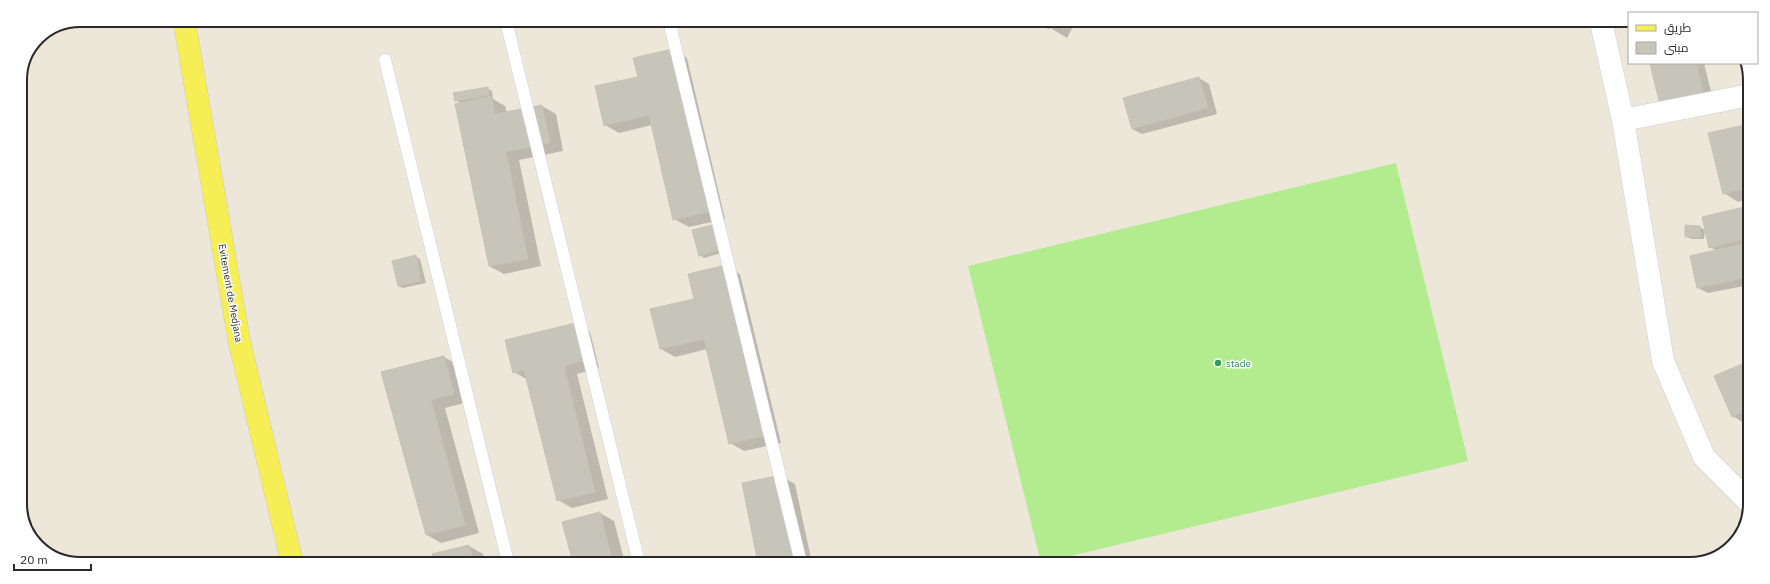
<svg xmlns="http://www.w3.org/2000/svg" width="1770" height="584" font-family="'IBM Plex Sans',Cairo,sans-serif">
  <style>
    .pitch { fill: #b3ec8f }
    .shadow { fill: #0003 }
    .building { fill: #c7c4b9; stroke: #c7c3b3 }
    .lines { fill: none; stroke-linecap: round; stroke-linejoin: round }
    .service-casing { stroke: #cfcfe2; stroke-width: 13 }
    .minor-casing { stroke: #cfcfe2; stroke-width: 23 }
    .primary-casing { stroke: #ccc; stroke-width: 23 }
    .service { stroke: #fff; stroke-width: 12 }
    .minor { stroke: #fff; stroke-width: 22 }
    .primary { stroke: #f5ee55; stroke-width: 22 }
    .leisure-dot { fill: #2e9e5b; stroke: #fff; stroke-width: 1.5 }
    .labels { text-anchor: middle; stroke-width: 3; stroke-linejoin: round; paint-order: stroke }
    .street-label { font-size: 10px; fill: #292929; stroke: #fff }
    .leisure-label { font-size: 10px; fill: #27864d; stroke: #fff; text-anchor: start }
    .rim { fill: none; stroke: #292929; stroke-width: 2 }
  </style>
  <rect width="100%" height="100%" fill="#ece7d9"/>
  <path class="pitch" d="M1396 163 1468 461 1041 563 968 266Z"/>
  <path class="shadow" d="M1039 21H1095L1074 25 1067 38Z
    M672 50 687 58 725 219 689 227 674 219 652 125 619 133 605 125Z
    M1653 63H1704L1714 104Z
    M1199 78 1209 84 1217 114 1142 134 1132 129Z
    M487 88 492 91 493 99 505 106 507 113 542 106 556 114 563 151 519 160 541 266 504 274 489 266 461 104 456 100Z
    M1748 125H1750L1749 199 1738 202 1724 193Z
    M1744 208 1749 211V285L1708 293 1698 288 1717 251 1710 247 1703 217Z
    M717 225 728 251 704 258 700 255Z
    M1700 227 1705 230 1704 239H1691L1686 236Z
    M415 256 420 259 426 283 403 288 398 286Z
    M726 266 740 274 781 443 744 451 730 443 707 349 675 357 661 349 651 310 695 300Z
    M576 324 590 332 599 368 577 374 608 499 572 508 558 500 528 380 514 372Z
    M444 357 458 365 468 402 445 408 479 533 441 543 427 535 383 373Z
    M1749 362 1748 419 1742 422 1733 416Z
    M781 476 795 484 812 563H759Z
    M600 513 614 521 625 563H574Z
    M469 546 483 554 485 562H435L433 555Z"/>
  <path class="building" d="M1037 21H1053L1049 29Z
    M673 49 711 211 673 220 649 115 604 126 595 86 638 77 633 58Z
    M1652 63H1696L1705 98 1661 109 1650 64Z
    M1199 77 1208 108 1132 129 1123 98Z
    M488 87 489 95 455 101 453 93Z
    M491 96 495 114 542 105 550 143 506 152 528 259 489 266 455 104Z
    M1749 124V188L1723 194 1708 133Z
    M1744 207 1748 221 1749 220V238L1709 248 1702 217Z
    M717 224 723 249 699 256 692 230Z
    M1685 225 1700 226V237H1685Z
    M1749 242V277L1697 288 1690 256Z
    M416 255 421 281 398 286 392 261Z
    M726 265 768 435 729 444 704 339 660 349 650 309 694 299 688 274Z
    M576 323 586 360 564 366 595 492 557 501 524 370 513 373 505 340Z
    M444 356 454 394 431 400 465 525 426 535 381 372Z
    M1749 361 1748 409 1732 417 1714 376Z
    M781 475 799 563H758L742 483Z
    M600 512 613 563H573L562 522Z
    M469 545 474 562H434L432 554Z"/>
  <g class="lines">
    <g class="service-casing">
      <path id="service" d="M506 21 639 563
        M669 21 801 563
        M385 60 508 562"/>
    </g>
    <g class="minor-casing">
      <path id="minor" d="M1601 22 1623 120 1663 361 1704 457 1748 501
        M1623 120 1750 95"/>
    </g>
    <g class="primary-casing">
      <path id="primary" d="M184 20 239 340 292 562"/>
    </g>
    <use href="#service" class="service"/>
    <use href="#minor" class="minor"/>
    <use href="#primary" class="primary"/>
  </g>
  <circle class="leisure-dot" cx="1218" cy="363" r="4"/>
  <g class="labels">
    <g class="street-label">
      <text transform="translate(231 293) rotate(80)" y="4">Evitement de Medjana</text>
    </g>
    <g class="leisure-label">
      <text x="1226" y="367">stade</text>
    </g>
  </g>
  <path d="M0 0H1770V584H0ZM80 27H1690A53 53 0 0 1 1743 80V504A53 53 0 0 1 1690 557H80A53 53 0 0 1 27 504V80A53 53 0 0 1 80 27Z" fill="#fff" fill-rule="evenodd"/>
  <path class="rim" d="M80 27H1690A53 53 0 0 1 1743 80V504A53 53 0 0 1 1690 557H80A53 53 0 0 1 27 504V80A53 53 0 0 1 80 27Z"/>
  <rect x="1628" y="12" width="130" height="52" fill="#ffffff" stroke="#a9a9a9"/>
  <rect x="1636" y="25" width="20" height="6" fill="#f5ee55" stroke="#a9a9a9"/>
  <text x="1664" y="32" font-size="12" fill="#292929">طريق</text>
  <rect x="1636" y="42" width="20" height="12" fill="#c7c4b9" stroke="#a9a9a9"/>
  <text x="1664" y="52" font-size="12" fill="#292929">مبنى</text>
  <path d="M14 564v6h77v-6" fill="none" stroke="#292929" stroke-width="2"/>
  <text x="20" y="564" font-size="12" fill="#292929" stroke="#ffffff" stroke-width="3" paint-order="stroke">20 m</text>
</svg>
